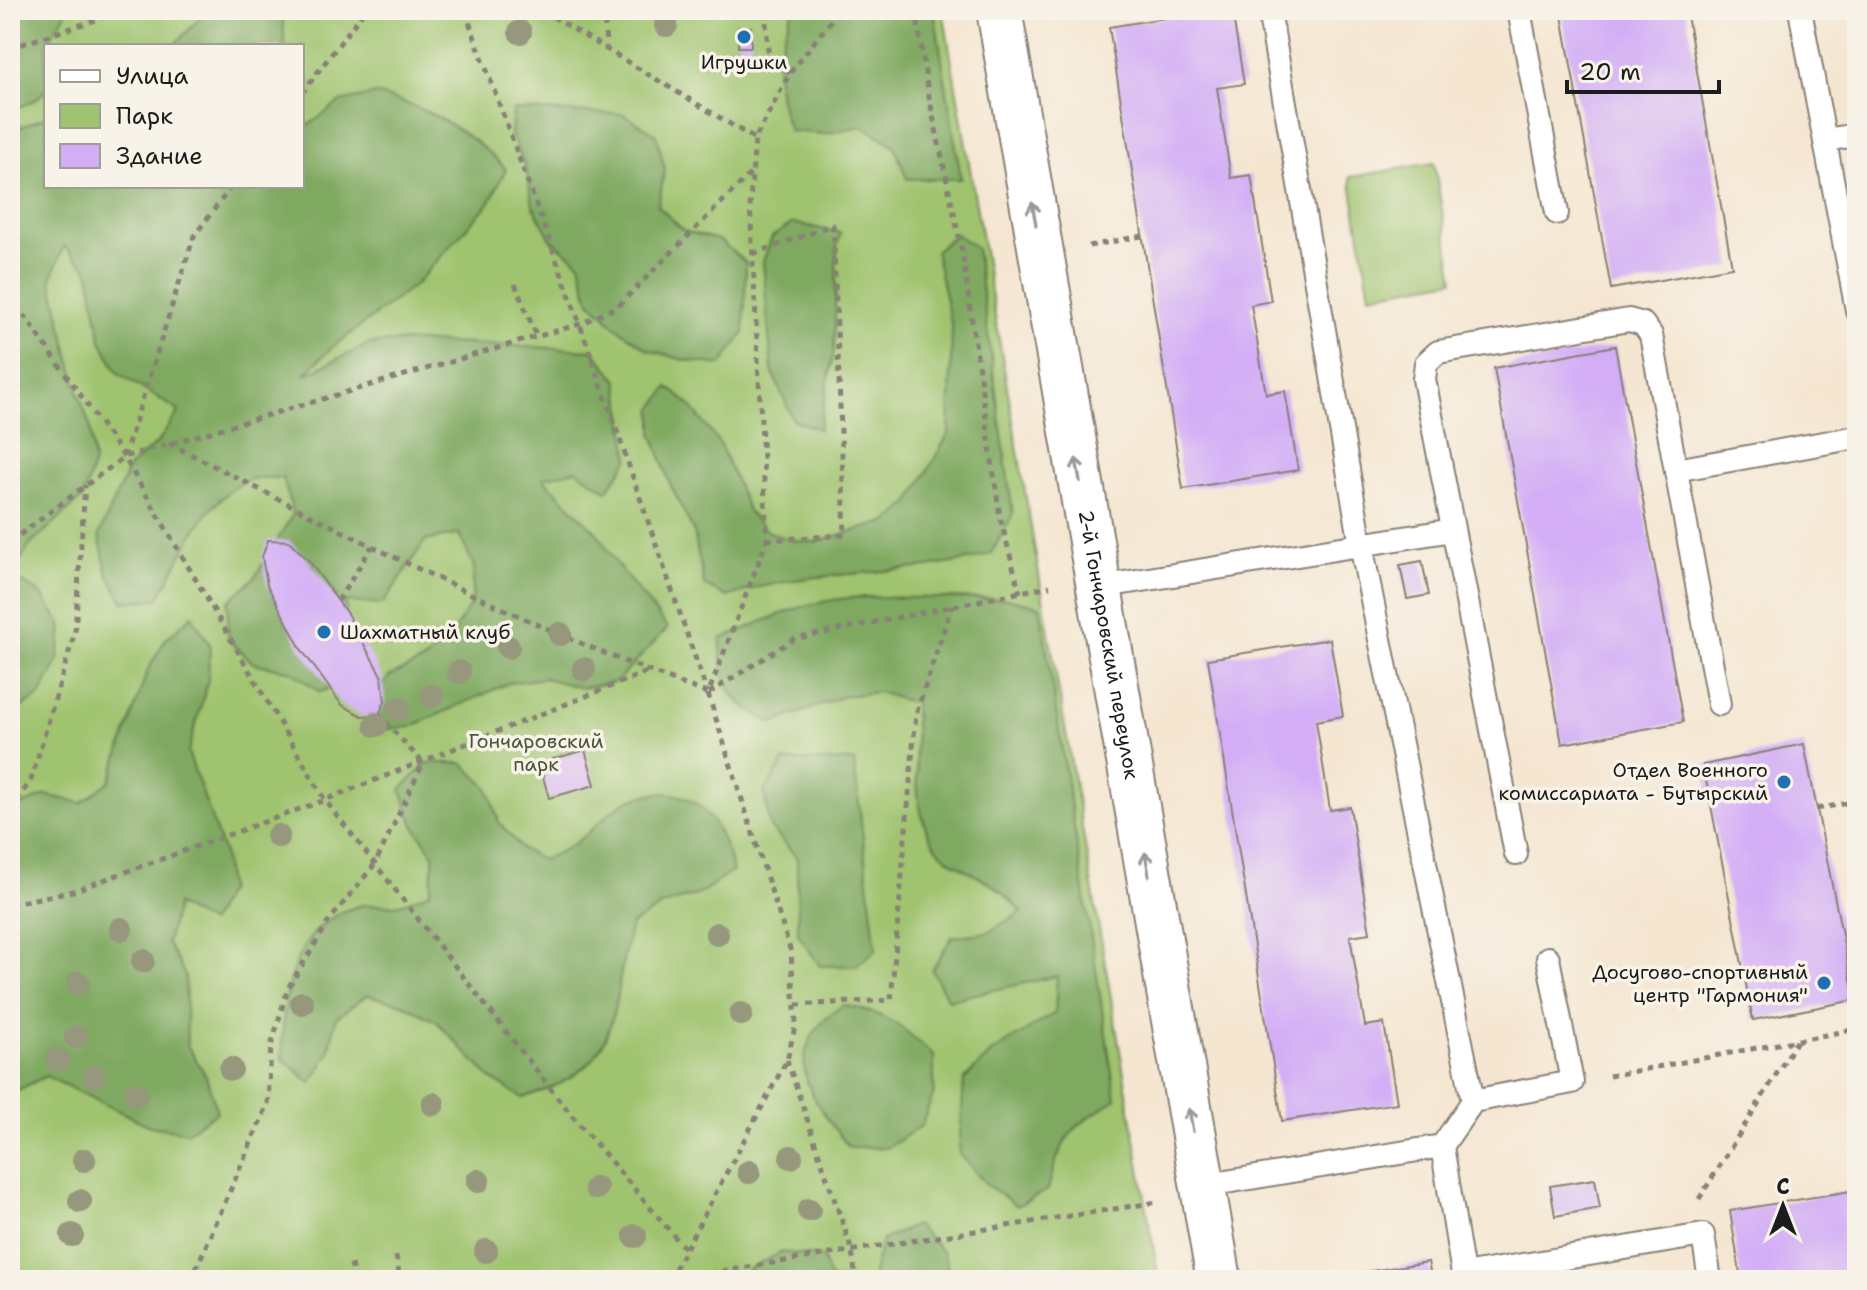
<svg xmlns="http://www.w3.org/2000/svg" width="1867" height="1290" font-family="'Shantell Sans',sans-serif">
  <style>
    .green { fill: #9fc36e; stroke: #5e7045; stroke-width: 2; fill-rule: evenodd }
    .forest { fill: #7fa961; stroke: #4e623e; stroke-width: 2 }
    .building { fill: #d3aef6 }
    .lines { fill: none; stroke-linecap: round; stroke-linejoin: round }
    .service-casing { stroke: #888177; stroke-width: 26 }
    .minor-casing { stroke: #888177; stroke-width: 48 }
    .path { stroke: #888177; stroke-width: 5; stroke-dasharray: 6 6; stroke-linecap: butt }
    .service { stroke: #fff; stroke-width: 22 }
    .minor { stroke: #fff; stroke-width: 44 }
    .tree { fill: #97977e }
    .oneway { stroke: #999 }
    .poi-dot { fill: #1f6fb2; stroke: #f7f3e8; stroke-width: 3 }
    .labels { text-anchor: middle; stroke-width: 7; stroke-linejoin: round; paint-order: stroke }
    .poi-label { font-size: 20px; fill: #1c1c1c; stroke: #f7f3e8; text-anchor: end }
    .street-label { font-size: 20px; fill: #1c1c1c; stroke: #f7f3e8 }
    .park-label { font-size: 20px; fill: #4a5639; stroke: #f7f3e8 }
  </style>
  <rect width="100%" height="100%" fill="#f7f3e8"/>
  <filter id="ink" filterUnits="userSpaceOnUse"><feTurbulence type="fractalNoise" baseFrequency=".0125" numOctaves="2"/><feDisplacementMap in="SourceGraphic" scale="16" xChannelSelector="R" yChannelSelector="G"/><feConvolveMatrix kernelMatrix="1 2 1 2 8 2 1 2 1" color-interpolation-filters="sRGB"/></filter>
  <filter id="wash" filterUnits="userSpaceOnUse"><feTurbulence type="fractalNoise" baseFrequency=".006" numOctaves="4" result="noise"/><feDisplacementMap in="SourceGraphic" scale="32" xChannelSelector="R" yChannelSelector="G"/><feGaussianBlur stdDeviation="1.8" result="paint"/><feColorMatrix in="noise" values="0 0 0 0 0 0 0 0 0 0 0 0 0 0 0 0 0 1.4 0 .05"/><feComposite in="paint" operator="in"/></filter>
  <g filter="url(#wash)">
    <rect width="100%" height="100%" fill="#f5e6d2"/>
    <path class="green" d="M10 10H943L1159 1280H10ZM46 46H302V186H46Z
      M1434 163 1454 280 1370 295 1350 177Z"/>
    <path class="forest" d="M10 10H68L51 37 54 46H46V89L37 99 10 112Z
      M208 10 282 11 285 46H173Z
      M793 10H934L961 179H907L894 145 862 126 825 134 789 131C772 84 774 56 793 10Z
      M376 94C429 108 468 130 506 169L490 202 416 284 329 350 304 375 369 344 406 341 593 350 618 381 629 459 607 491 576 470 543 478 598 534 618 566 668 628 616 682 582 688 545 678 509 683 410 727 376 730 365 705 390 676 425 660 452 634 472 602 474 566 459 534 425 541 383 604 345 602 354 678 320 692 291 671 253 663 228 639V602L255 577 293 514 283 478C273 479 255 476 246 481 201 503 181 559 158 599L123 602 107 572 99 535 129 467 158 442 179 411 118 373 101 341 89 271 64 246 51 279 78 392 90 426 94 462 83 497 30 545 12 575 42 595 62 626 58 661 40 696 10 714V131L46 117V186H302V130L340 102Z
      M513 110 623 114 656 134 665 169 658 206 684 231 719 240 746 263 744 333 721 365 683 360 647 349 616 327 589 300 580 263 551 239 533 206 526 169 511 134Z
      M793 223 841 233 837 246 834 351 819 429 793 420 772 371 763 262 772 237Z
      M956 234 976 248 1013 514 991 554C903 580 814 565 727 597L704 585 694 532 670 484 653 434V409L668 387 689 404 720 444 749 513 767 531 791 540 815 542 889 521 910 502 949 433 952 328 935 251Z
      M862 597 1011 599 1040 606 1116 1099C1070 1129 1061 1135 1048 1190L1017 1206 986 1184 959 1153 964 1080 991 1053 1055 1013 1057 976 948 1000 932 970 952 937 988 932 1022 912C1013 904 1005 894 995 887 976 873 947 864 934 844 910 808 918 744 914 703L878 692 844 696 773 723C729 701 721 688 721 639 773 618 803 600 862 597Z
      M192 615 210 645 208 680 188 752 224 854 228 889 210 923 177 905 167 943 185 975 187 1045 206 1076 217 1112 187 1132 150 1126 46 1076 10 1094V810L46 795 82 803 110 781 147 672 165 640Z
      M784 761H854L876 950 856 966H820L798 934 797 858 770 827 764 792Z
      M426 763H463L488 788 499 822 522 849 542 860C553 855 566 850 575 843 595 829 611 806 635 798 695 779 720 821 733 871L699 894 663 905 631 925C607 1013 629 1067 522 1098L490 1078 437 1022 403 1004 367 995 336 1018 329 1053 311 1083 282 1058C282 996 290 926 358 906 370 903 383 906 395 905 407 903 420 896 430 892L434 856 414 825 401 790Z
      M843 1005C886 1013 903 1026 934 1056V1093L921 1126 887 1148 849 1147C808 1097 776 1051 843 1005Z
      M916 1225 943 1252 951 1280H871L882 1240Z
      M782 1252 822 1257 831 1280H748V1269Z"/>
    <g id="blocks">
      <path class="building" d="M1213 10H1232L1244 84 1217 88 1231 178 1251 175 1271 301 1251 305 1266 394 1285 391 1298 470 1183 489 1109 27Z
        M1561 10H1686L1732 267 1611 289Z
        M738 27H751V47H738Z
        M1615 346 1683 722 1562 744 1494 368Z
        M268 540 289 541 310 562 348 615 382 677 385 701 379 715 362 716 342 705 301 649 267 585 262 557Z
        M1422 561 1429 595 1407 599 1400 565Z
        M1330 639 1343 716 1316 721 1330 810 1350 807 1370 933 1350 936 1365 1026 1384 1023 1397 1103 1282 1121 1208 659Z
        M1804 744 1855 1000 1753 1020 1703 765Z
        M585 750 595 785 549 798 539 763Z
        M1595 1179 1600 1208 1555 1216 1550 1186Z
        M1857 1190V1280H1741L1730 1211Z
        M1428 1262 1432 1280H1327V1278Z"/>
    </g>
  </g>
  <g filter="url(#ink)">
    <use href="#blocks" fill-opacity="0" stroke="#888177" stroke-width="2"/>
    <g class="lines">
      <g class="service-casing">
        <path id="service" d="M1269 10 1361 545 1473 1101 1442 1146 1464 1280
          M1519 10 1557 213
          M1800 10 1857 310
          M1825 140 1857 135
          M1676 470 1857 437
          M1099 587 1453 530
          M1516 854 1424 379 1426 363 1438 352 1629 320 1643 324 1651 335 1719 704
          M1473 1101 1572 1082 1548 958
          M1202 1186 1442 1146
          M1463 1275 1703 1235 1710 1280"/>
      </g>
      <g class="minor-casing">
        <g id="minor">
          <path id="s1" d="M999 10 1219 1280"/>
        </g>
      </g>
      <path class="path" d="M518 10 550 15 755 139
        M604 10 606 48
        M765 10 769 62 790 73
        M916 10 928 92 962 251 1000 517 1020 593
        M465 11 580 324 707 692
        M10 48 108 16 489 10
        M302 93 361 15 358 10
        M1089 246 1142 236
        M753 254 833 225 845 535 767 540
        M515 284 537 337
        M10 295 124 457 325 800 569 1112 686 1250
        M169 443C345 533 522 626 707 693
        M124 457 194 236 232 186
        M10 542 124 457 580 324 617 307 751 173
        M338 601 372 546
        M709 693 794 639 1050 586
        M1817 809 1857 801
        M10 811 31 780 75 632 85 485
        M10 904 73 891 325 800 647 672
        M796 1005 891 1000 916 714 952 605
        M787 1060 852 1251 856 1280
        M1609 1076 1857 1029
        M1699 1199 1797 1041
        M396 1256 400 1280
        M351 1264 354 1280
        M674 1276 697 1275 1158 1202
        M191 1280 268 1104 271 1046 288 988 329 921 375 864 423 763 379 715
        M669 1280 787 1060 796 1023 791 952 708 694 767 540 750 201 755 139 790 73 839 10"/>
      <use href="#service" class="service"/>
      <use href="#minor" class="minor"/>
    </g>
    <g class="tree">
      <circle cx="666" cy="25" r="12"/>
      <circle cx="520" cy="32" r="12"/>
      <circle cx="560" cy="634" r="12"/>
      <circle cx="508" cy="647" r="12"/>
      <circle cx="584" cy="669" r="12"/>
      <circle cx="459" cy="672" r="12"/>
      <circle cx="432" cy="696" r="12"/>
      <circle cx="399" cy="709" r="12"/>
      <circle cx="376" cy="725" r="12"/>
      <circle cx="278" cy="836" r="12"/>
      <circle cx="121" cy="929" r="12"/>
      <circle cx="717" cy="934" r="12"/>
      <circle cx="143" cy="961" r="12"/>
      <circle cx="78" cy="983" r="12"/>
      <circle cx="302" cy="1003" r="12"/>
      <circle cx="741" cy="1014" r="12"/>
      <circle cx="76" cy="1037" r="12"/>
      <circle cx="58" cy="1060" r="12"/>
      <circle cx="231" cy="1069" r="12"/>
      <circle cx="94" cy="1076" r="12"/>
      <circle cx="136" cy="1094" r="12"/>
      <circle cx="433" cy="1104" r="12"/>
      <circle cx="791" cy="1157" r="12"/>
      <circle cx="84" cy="1160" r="12"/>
      <circle cx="749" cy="1172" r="12"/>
      <circle cx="478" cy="1181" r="12"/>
      <circle cx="596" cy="1188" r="12"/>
      <circle cx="80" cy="1201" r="12"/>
      <circle cx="809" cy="1210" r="12"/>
      <circle cx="72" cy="1235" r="12"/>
      <circle cx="635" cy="1236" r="12"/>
      <circle cx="486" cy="1251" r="12"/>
    </g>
    <defs><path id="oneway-shaft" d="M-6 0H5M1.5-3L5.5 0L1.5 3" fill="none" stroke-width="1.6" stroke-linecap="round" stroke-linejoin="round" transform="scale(2)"/></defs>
    <g class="oneway">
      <use href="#oneway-shaft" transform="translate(1034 214) rotate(-100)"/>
      <use href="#oneway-shaft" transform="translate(1078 470) rotate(-100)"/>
      <use href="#oneway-shaft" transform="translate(1147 864) rotate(-100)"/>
      <use href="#oneway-shaft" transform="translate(1191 1120) rotate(-100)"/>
    </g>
  </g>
  <g class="poi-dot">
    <circle cx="744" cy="37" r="8"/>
    <circle cx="324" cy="632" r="8"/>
    <circle cx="1784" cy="782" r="8"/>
    <circle cx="1824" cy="983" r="8"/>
  </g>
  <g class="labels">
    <g class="poi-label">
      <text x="744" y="69" text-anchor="middle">Игрушки</text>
      <text x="340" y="639" text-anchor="start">Шахматный клуб</text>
      <text x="1768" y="777">Отдел Военного<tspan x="1768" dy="23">комиссариата - Бутырский</tspan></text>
      <text x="1808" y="979">Досугово-спортивный<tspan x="1808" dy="23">центр "Гармония"</tspan></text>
    </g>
    <g class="street-label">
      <text dy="7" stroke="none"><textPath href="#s1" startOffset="644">2-й Гончаровский переулок</textPath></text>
    </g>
    <g class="park-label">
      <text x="536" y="748">Гончаровский<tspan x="536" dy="23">парк</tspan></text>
    </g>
  </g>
  <rect width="1867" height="1290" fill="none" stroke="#f7f3e8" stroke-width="40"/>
  <rect x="44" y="44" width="260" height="144" fill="#f7f3e8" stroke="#9f9d96" stroke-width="2"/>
  <rect x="60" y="70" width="40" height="12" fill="#ffffff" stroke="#9f9d96" stroke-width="2"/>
  <text x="116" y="84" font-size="24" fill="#1c1c1c">Улица</text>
  <rect x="60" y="104" width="40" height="24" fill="#9fc36e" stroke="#9f9d96" stroke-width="2"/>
  <text x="116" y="124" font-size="24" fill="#1c1c1c">Парк</text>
  <rect x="60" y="144" width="40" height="24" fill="#d3aef6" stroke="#9f9d96" stroke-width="2"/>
  <text x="116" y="164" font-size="24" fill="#1c1c1c">Здание</text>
  <g transform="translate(1783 1206)" stroke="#f7f3e8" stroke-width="6" paint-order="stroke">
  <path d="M0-6L14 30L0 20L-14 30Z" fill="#1c1c1c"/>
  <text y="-12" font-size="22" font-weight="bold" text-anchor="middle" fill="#1c1c1c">С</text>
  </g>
  <path d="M1567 80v12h152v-12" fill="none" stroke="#1c1c1c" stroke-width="4"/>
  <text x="1579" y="80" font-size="24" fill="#1c1c1c" stroke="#f7f3e8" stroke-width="6" paint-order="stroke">20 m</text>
</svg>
